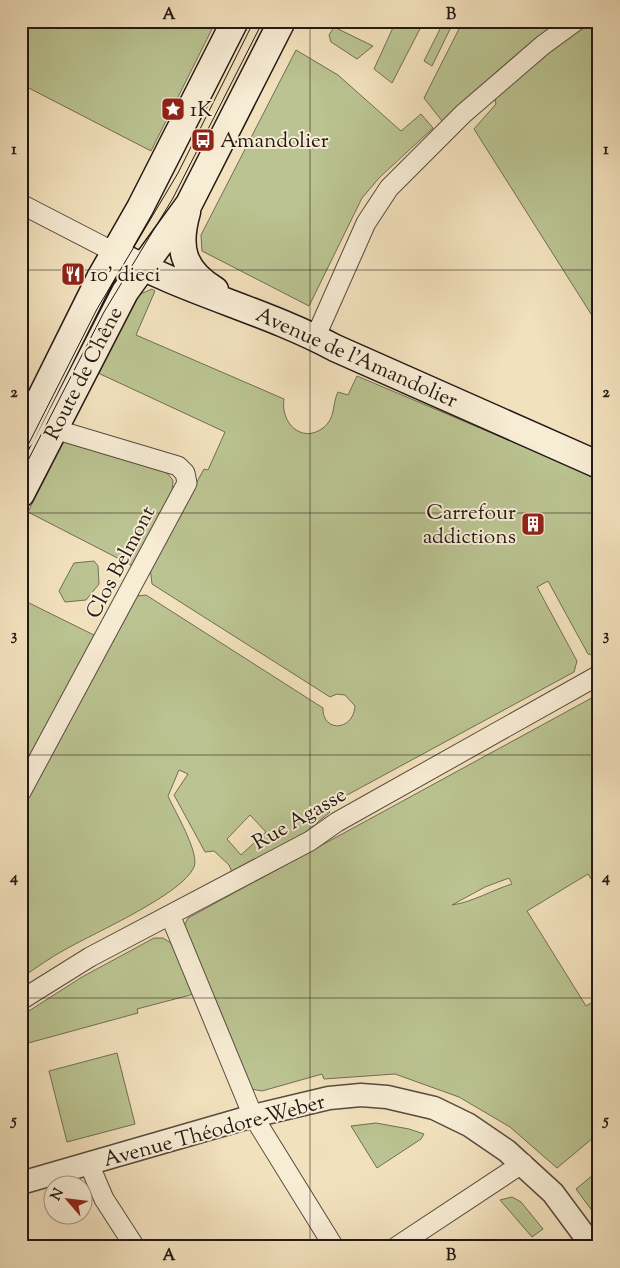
<svg xmlns="http://www.w3.org/2000/svg" width="620" height="1268" font-family="'Sorts Mill Goudy',serif">
  <style>
    .green { fill: #bac391; stroke: #706e53; fill-rule: evenodd }
    .lines { fill: none; stroke-linecap: round; stroke-linejoin: round }
    .minor-casing { stroke: #584b3f; stroke-width: 21 }
    .tertiary-casing { stroke: #584b3f; stroke-width: 25 }
    .secondary-casing { stroke: #251915; stroke-width: 29 }
    .minor { stroke: #f7ecd4; stroke-width: 19 }
    .tertiary { stroke: #f7ecd4; stroke-width: 22 }
    .secondary { stroke: #f7ecd4; stroke-width: 26 }
    .tram { stroke: #251915; stroke-width: 1 }
    .grid { fill: none; stroke: #251915; stroke-width: 1; stroke-opacity: 0.55 }
    .labels { text-anchor: middle; stroke-width: 4; stroke-linejoin: round; paint-order: stroke }
    .poi-label { font-size: 21px; fill: #251915; stroke: #f7ecd4; text-anchor: start }
    .street-label { font-size: 21px; fill: #251915; stroke: #f7ecd4 }
    .neatline { fill: none; stroke: #251915; stroke-width: 2 }
    .grid-label { font-size: 16px; text-anchor: middle; font-weight: bold; fill: #251915 }
  </style>
  <rect width="100%" height="100%" fill="#f2e1bd"/>
  <filter id="stains"><feTurbulence type="fractalNoise" baseFrequency=".004" numOctaves="4"/><feColorMatrix values="0 0 0 0 .2 0 0 0 0 .09 0 0 0 0 .02 0 0 0 .5 -.17"/></filter>
  <radialGradient id="worn" r=".72"><stop offset=".6" stop-color="#630" stop-opacity="0"/><stop offset="1" stop-color="#630" stop-opacity=".3"/></radialGradient>
  <path class="green" d="M21 21H216L151 151 21 84Z
    M396 21H424L392 83 374 69Z
    M436 21H454L432 66 424 61 442 25Z
    M463 21H566L442 121 424 98Z
    M599 22V325H598L474 129 496 104 494 96 526 69 589 23Z
    M334 27 373 46 357 59 331 42 329 35Z
    M296 50 338 75 401 131 421 114 433 128 380 177 362 198 309 306 202 251 201 235Z
    M152 289 155 291 136 335 284 399C280 423 302 444 323 428 336 418 332 404 338 392L348 395 357 376 572 467 599 481V657L588 654 548 581 537 587 577 661 574 672 325 807 330 812 305 833 232 872 229 865 214 851 205 852 174 795 188 774 179 770 168 796C174 810 200 853 194 867 183 894 94 933 66 949 51 957 36 968 21 978V802L130 600 136 596 146 595 323 708C322 732 353 732 355 706L345 695 337 694 330 697 152 584 150 567 204 469 208 470 225 432 98 373 138 295ZM250 815 266 832 241 855 227 839Z
    M64 440 165 471 173 480 172 492 133 566 28 512Z
    M94 561 98 566 99 584 86 600 65 602 59 591 74 563Z
    M21 599 96 636 21 774Z
    M599 694V891L588 874 527 911 586 1006 599 998V1062L595 1074 599 1102V1133L557 1168 510 1127 459 1097 395 1074 324 1079 322 1074 262 1091 251 1089 183 928 188 918ZM509 878 512 884C492 890 473 902 452 905L485 887Z
    M154 938H163L174 945 194 994 137 1009 138 1013 21 1045V1016L82 977Z
    M117 1053 135 1124 67 1142 49 1071Z
    M376 1123 409 1129 424 1134 421 1139 377 1168 351 1126Z
    M599 1170V1220L576 1189Z
    M512 1197 521 1202 543 1229 532 1237 500 1200Z"/>
  <g class="lines">
    <g class="minor-casing">
      <path id="minor" d="M21 204 114 252
        M315 338 366 223 389 188 463 114 543 45 576 21
        M21 792 187 483 185 473 178 466 54 429
        M170 915 253 1116 334 1247
        M21 1000 90 957 310 841 337 822 599 675
        M89 1164 104 1199 135 1247
        M396 1247 523 1163"/>
    </g>
    <g class="tertiary-casing">
      <path id="tertiary" d="M21 1183 253 1116 329 1098 361 1095 387 1097 434 1108 469 1125 507 1151 553 1193 593 1247"/>
    </g>
    <g class="secondary-casing">
      <path id="secondary" d="M187 212C177 247 182 270 215 290
        M114 252C184 292 264 310 335 348L599 465
        M21 437 100 278 140 208 235 21
        M21 494 125 292 189 204 282 21"/>
    </g>
    <use href="#minor" class="minor"/>
    <use href="#tertiary" class="tertiary"/>
    <use href="#secondary" class="secondary"/>
    <path class="tram" d="M26 449 97 309 178 173 254 21
      M21 474 104 312 173 198 263 21"/>
  </g>
  <path class="grid" d="M310 21V1247M21 270H599M21 513H599M21 755H599M21 998H599"/>
  <defs>
    <g id="sight-square" transform="scale(1.25)"><rect x="-9" y="-9" width="18" height="18" rx="4" fill="#8f2418" stroke="#f7ecd4"/><path d="M0-6L1.8-2.2L6-1.7L2.9 1.2L3.7 5.4L0 3.3L-3.7 5.4L-2.9 1.2L-6-1.7L-1.8-2.2Z" fill="#fff"/></g>
    <g id="bus-square" transform="scale(1.25)"><rect x="-9" y="-9" width="18" height="18" rx="4" fill="#8f2418" stroke="#f7ecd4"/><path d="M-5-6H5V4H4V6H2V4H-2V6H-4V4H-5ZM-3.5-4V0h7V-4ZM-3.5 1.2v1.5H-2V1.2ZM2 1.2v1.5H3.5V1.2Z" fill="#fff"/></g>
    <g id="restaurant-square" transform="scale(1.25)"><rect x="-9" y="-9" width="18" height="18" rx="4" fill="#8f2418" stroke="#f7ecd4"/><path d="M-5-6h1v4h1v-4h1v4h1v-4h1v5L-1.5 .5V6h-2V.5L-5-1ZM5-6V6H3V1.5H1.5Q1.5-4 5-6Z" fill="#fff"/></g>
    <g id="building-square" transform="scale(1.25)"><rect x="-9" y="-9" width="18" height="18" rx="4" fill="#8f2418" stroke="#f7ecd4"/><path d="M-4-6H4V6H1V3H-1V6H-4ZM-2.5-4.3h1.7v1.8h-1.7ZM.8-4.3h1.7v1.8H.8ZM-2.5-1h1.7V.8h-1.7ZM.8-1h1.7V.8H.8Z" fill="#fff"/></g>
  </defs>
  <g fill-rule="evenodd">
    <use href="#sight-square" x="173" y="109"/>
    <use href="#bus-square" x="203" y="140"/>
    <use href="#restaurant-square" x="73" y="274"/>
    <use href="#building-square" x="533" y="524"/>
  </g>
  <g class="labels">
    <g class="poi-label">
      <text x="190" y="116">1K</text>
      <text x="220" y="147">Amandolier</text>
      <text x="90" y="281">10' dieci</text>
      <text x="516" y="519" text-anchor="end">Carrefour<tspan x="516" dy="24">addictions</tspan></text>
    </g>
    <g class="street-label">
      <text transform="translate(357 357) rotate(24)" y="7">Avenue de l'Amandolier</text>
      <text transform="translate(83 373) rotate(-63)" y="7">Route de Chêne</text>
      <text transform="translate(120 562) rotate(-62)" y="7">Clos Belmont</text>
      <text transform="translate(299 818) rotate(-30)" y="7">Rue Agasse</text>
      <text transform="translate(214 1130) rotate(-15)" y="7">Avenue Théodore-Weber</text>
    </g>
  </g>
  <rect width="620" height="1268" fill="none" stroke="#f2e1bd" stroke-width="55"/>
  <g transform="translate(68 1200) rotate(298)"><circle r="24" fill="#f7ecd4" stroke="#a39888"/>
  <path d="M0-4L9 19L0 12L-9 19Z" fill="#8f2418"/>
  <text y="-8" font-size="14" font-weight="bold" text-anchor="middle" fill="#251915">N</text>
  </g>
  <rect x="28" y="28" width="564" height="1212" class="neatline"/>
  <g class="grid-label">
    <text x="169" y="19">A</text>
    <text x="451" y="19">B</text>
    <text x="14" y="154">1</text>
    <text x="606" y="154">1</text>
    <text x="14" y="397">2</text>
    <text x="606" y="397">2</text>
    <text x="14" y="640">3</text>
    <text x="606" y="640">3</text>
    <text x="14" y="882">4</text>
    <text x="606" y="882">4</text>
    <text x="14" y="1125">5</text>
    <text x="606" y="1125">5</text>
    <text x="169" y="1260">A</text>
    <text x="451" y="1260">B</text>
  </g>
  <rect width="100%" height="100%" filter="url(#stains)"/>
  <rect width="100%" height="100%" fill="url(#worn)"/>
</svg>
